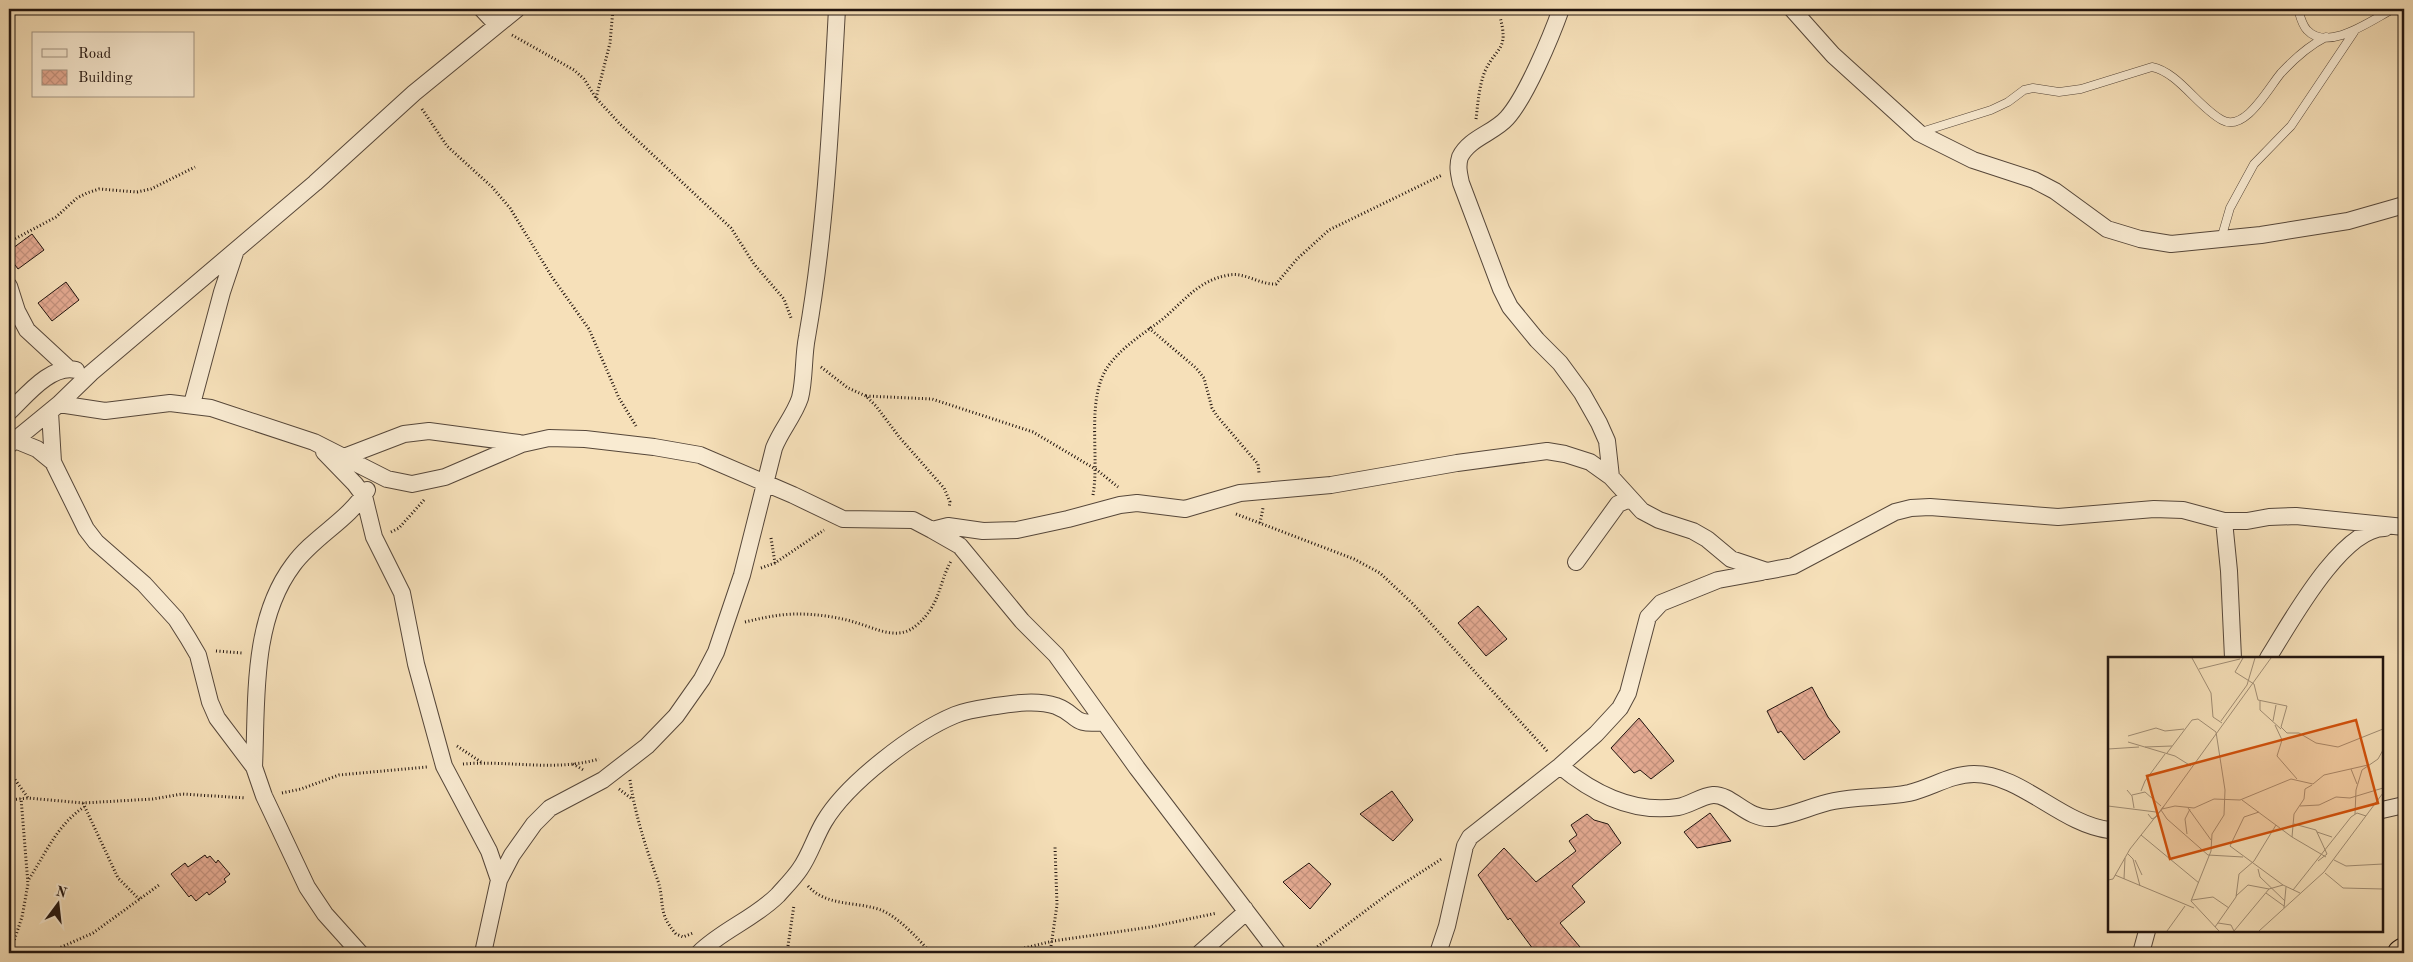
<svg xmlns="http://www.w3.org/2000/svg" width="2413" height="962" font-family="'Old Standard TT',serif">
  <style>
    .building { fill: url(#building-cross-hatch); stroke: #21140f }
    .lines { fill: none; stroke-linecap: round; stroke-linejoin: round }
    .service-casing { stroke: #56473a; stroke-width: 9 }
    .minor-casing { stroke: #56473a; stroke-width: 18 }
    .trunk-casing { stroke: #21140f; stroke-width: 28 }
    .path { stroke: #21140f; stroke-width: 3; stroke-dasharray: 1 2.5; stroke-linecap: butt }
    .service { stroke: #f9ebd2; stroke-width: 8 }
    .minor { stroke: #f9ebd2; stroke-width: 16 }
    .trunk { stroke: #f6e0b9; stroke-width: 26 }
    .inset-road { fill: none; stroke: #a18e75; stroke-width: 1 }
    .view { fill: #d4520c; fill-opacity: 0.15; stroke: #d4520c; stroke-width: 2.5 }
    .inset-edge { fill: none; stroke: #21140f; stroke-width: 2.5 }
  </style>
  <defs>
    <pattern id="building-cross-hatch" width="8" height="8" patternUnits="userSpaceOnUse" patternTransform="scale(1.25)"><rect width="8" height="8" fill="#e5ab93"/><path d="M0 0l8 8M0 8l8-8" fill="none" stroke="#c4927e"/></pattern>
  </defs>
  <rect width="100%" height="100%" fill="#f6e0b9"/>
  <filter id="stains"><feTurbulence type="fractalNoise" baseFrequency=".004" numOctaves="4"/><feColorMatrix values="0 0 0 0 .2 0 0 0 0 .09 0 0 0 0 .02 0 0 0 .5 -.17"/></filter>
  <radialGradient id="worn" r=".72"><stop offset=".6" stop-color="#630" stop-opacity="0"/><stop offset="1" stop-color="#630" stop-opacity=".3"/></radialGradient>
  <path class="building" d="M32 234 44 250 18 269 9 257V251Z
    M66 282 79 300 52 321 38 303Z
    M1478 606 1507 639 1486 656 1458 623Z
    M1812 687 1828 717 1840 732 1804 760 1781 731 1778 733 1767 711Z
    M1639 718 1674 761 1651 779 1640 770 1634 773 1611 748Z
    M1392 791 1413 820 1393 841 1360 814Z
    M1710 813 1731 841 1697 848 1684 832Z
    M1587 814 1594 820 1608 824 1621 843 1572 886 1585 902 1560 923 1585 953H1536L1510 918 1508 920 1478 875 1504 848 1536 882 1576 851 1569 841 1577 835 1571 825Z
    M205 855 207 858 210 856 216 863 218 860 230 874 224 879 226 882 209 895 207 892 196 901 191 895 189 897 171 874 185 863 188 867Z
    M1309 863 1331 884 1310 909 1283 882Z"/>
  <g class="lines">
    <g class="service-casing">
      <path id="service" d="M2298 9C2300 16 2302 25 2307 30 2328 53 2373 19 2393 9
        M1921 132 1991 110 2008 102 2024 90 2033 88 2059 92 2081 89 2152 67C2178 72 2198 107 2222 120 2245 133 2269 87 2281 73 2294 59 2308 46 2326 37
        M2221 239 2230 208 2254 164 2291 126 2354 32"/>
    </g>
    <g class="minor-casing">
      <path id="minor" d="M482 9 497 25
        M1561 9C1551 37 1526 97 1507 118 1494 133 1469 138 1460 157 1457 166 1459 174 1461 183L1501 289 1510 307 1537 340 1560 363 1582 393 1599 423 1607 441 1611 477
        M1792 9 1833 55 1919 133 1973 160 2034 180 2055 191 2107 229 2140 239 2171 244 2261 235 2348 221 2404 205
        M9 286 17 311 27 330 67 367
        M59 404 105 411 170 403 211 408 314 442 387 479 412 484 445 477 522 444 549 438 585 439 654 447 700 455 793 495 843 519 913 520 932 530 948 526 983 531 1017 530 1068 519 1120 505 1137 503 1185 509 1240 493 1331 485 1457 463 1547 451 1565 454 1590 462 1611 477 1642 511 1659 520 1693 531 1707 539 1731 559 1767 571 1793 566 1895 512 1911 508 1930 507 2058 517 2154 509 2183 510 2224 521H2247L2269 517 2296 516 2404 527
        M192 404 222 292 236 250
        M9 412C26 396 51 364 76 370
        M50 412 53 462 86 529 96 542 144 584 176 619 188 638 198 655 210 702 217 718 254 767 264 796 307 887 325 914 360 953
        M15 440 37 449 53 462
        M9 445 59 404 91 373 315 183 414 93 517 9
        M324 452 355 484 364 496 374 537 402 593 416 664 444 766 489 851 499 880
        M344 457 404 434 429 431 519 443
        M2224 521 2229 571 2233 658
        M932 530 960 546 1022 621 1056 655 1137 768 1278 953
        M1576 562 1618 504 1630 499
        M2268 658C2289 625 2341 528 2385 528
        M1560 766C1594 794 1633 814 1678 807 1690 805 1701 796 1713 795 1732 794 1747 820 1772 818 1793 816 1813 805 1834 801 1859 796 1884 798 1909 793 1931 788 1951 774 1974 774 2021 774 2061 824 2109 830
        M254 767C257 701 251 621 293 565 314 536 348 521 367 490
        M2382 810 2404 805
        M483 953 499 880 512 855 534 824 550 808 603 780 647 746 676 716 702 679 716 652 742 575 774 448C781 430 794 416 800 398 805 378 803 357 807 337 826 229 831 119 837 9
        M699 953C722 930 754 919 778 895 785 887 794 878 800 869 810 855 815 837 824 822 847 783 914 732 955 715 967 710 983 708 996 706 1015 703 1038 700 1056 706 1080 715 1070 726 1104 722
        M1200 953 1246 912 1245 909
        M1438 953 1447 926 1465 846 1470 837 1560 766 1596 734 1620 708 1628 693 1648 617 1661 603 1718 580 1762 572
        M2141 953 2147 931"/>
    </g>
    <g class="trunk-casing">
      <path id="trunk" d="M2401 953 2404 951"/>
    </g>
    <path class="path" d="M512 35 574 70 584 79 596 98 620 124 731 228 754 264 784 299 791 318
      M596 98 610 43 613 9
      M422 109 447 146 492 187 510 208 552 277 589 329 619 398 636 426
      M1476 119C1478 103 1479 86 1485 71 1497 46 1509 50 1500 17
      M9 242 56 217 77 198 87 193 99 189 137 192 151 189 195 167
      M1149 328 1196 368 1204 378 1212 408 1217 416 1258 464 1259 473
      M821 367 848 388 866 396 876 406 900 438 944 488 950 502 949 508
      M866 396 932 399 1033 432 1097 470 1118 487
      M1093 495C1100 456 1085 397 1109 365 1124 345 1145 333 1164 318 1185 300 1199 280 1229 275 1245 272 1260 285 1276 284L1297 259 1329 230 1442 175
      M1236 514 1354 559 1380 573 1413 604 1548 752
      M1260 523 1263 508
      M391 532 399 528 424 500
      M771 538 775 563
      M761 568 775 563 824 530
      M745 622C762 618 779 614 797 614 817 614 839 617 857 623 878 629 899 642 918 624 941 603 938 585 951 561
      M216 651 242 653
      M457 746 481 762
      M463 764C508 760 555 772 599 759
      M573 764 585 771
      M9 771 28 798
      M630 780C635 815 646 848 658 881 665 903 657 912 676 934L683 937 693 933
      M619 789 632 799
      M282 793 301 789 339 775 427 767
      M9 800 28 798 83 803 153 799 182 794 246 798
      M83 803 118 878 140 900
      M29 879C46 853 57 825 84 807
      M808 886C827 907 856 901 881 910 900 918 918 939 931 953
      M10 953 22 917 28 884 21 798
      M48 953 93 933 159 885
      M787 953 794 905
      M1004 953 1053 941 1151 927 1217 913
      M1050 953 1057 905 1055 847
      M1309 953 1392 891 1443 858"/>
    <use href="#service" class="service"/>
    <use href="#minor" class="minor"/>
    <use href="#trunk" class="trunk"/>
  </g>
  <g transform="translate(2108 657)">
    <rect width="275" height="275" fill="#f6e0b9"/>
    <path class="inset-road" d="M84 1 103 36 105 60 114 66M135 1 127 15 146 27 150 43 179 49 173 70 179 76H191L208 86 230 90 275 72M91 12 132 2M152 44V53L173 72M113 64 139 28 147 1M165 64 168 48M167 68 174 83 169 99 189 122M20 79 48 71 57 74 76 72M20 85 67 99 83 109M37 90 64 89M0 92 31 90M59 96 84 63 90 62 108 75 117 133 116 158 104 177 103 194 83 244 111 274M243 112 249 127M19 133 24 139 26 151M33 134 37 124 57 97M24 138 37 135 53 149M134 143 184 180 218 200M0 149 48 155M192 149 211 148 228 140 242 141 275 131M80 151 103 183M54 152 67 149 86 151 106 142 132 143 183 122 205 127 216 118 260 108M53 153 59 162 100 198 135 200M151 155 136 160 122 189 175 228 192 236M40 157 44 162 48 160 163 1M247 157 248 133 254 113 270 102 275 93M186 167 208 173 219 197 210 204M209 175 224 180M79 177 77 162 82 152M33 178 91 226M184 180 186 157 196 142 197 132 204 128M20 197 25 202 32 229M27 203 34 218M226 203 238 209 275 207M150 212 152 220 177 244M217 216 235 231 275 232M7 218 86 251M16 222 17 201M0 223 5 222 22 192 56 149M185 233 243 160 249 156 258 159M158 236 176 249M128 239 140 228 161 232M84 243 105 240 121 251M176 251 178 230M110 266 123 268 126 274M107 270 128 240 131 217 146 204 168 168M59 274 77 249M126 274 161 232 175 228M151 274 216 215 275 136"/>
    <path class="view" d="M248 63 270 146 62 202 39 119Z"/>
    <rect width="275" height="275" class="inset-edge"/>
  </g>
  <rect width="2413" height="962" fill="none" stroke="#f6e0b9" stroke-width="30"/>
  <rect x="10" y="10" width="2393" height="942" fill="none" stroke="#21140f" stroke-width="2.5"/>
  <rect x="15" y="15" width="2383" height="932" fill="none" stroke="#21140f"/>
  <rect x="32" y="32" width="162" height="65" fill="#f9ebd2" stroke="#a39584"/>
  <rect x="42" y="49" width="25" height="8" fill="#f9ebd2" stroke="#a39584"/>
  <text x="78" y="58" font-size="15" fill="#21140f">Road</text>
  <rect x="42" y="70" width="25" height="15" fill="url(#building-cross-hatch)" stroke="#a39584"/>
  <text x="78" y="82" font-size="15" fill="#21140f">Building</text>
  <g transform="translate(58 904) rotate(15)" stroke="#f9ebd2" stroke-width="4" paint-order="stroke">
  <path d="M0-4L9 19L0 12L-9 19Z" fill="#21140f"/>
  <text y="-8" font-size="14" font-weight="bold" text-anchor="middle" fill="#21140f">N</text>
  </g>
  <rect width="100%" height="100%" filter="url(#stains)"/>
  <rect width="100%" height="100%" fill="url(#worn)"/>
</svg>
